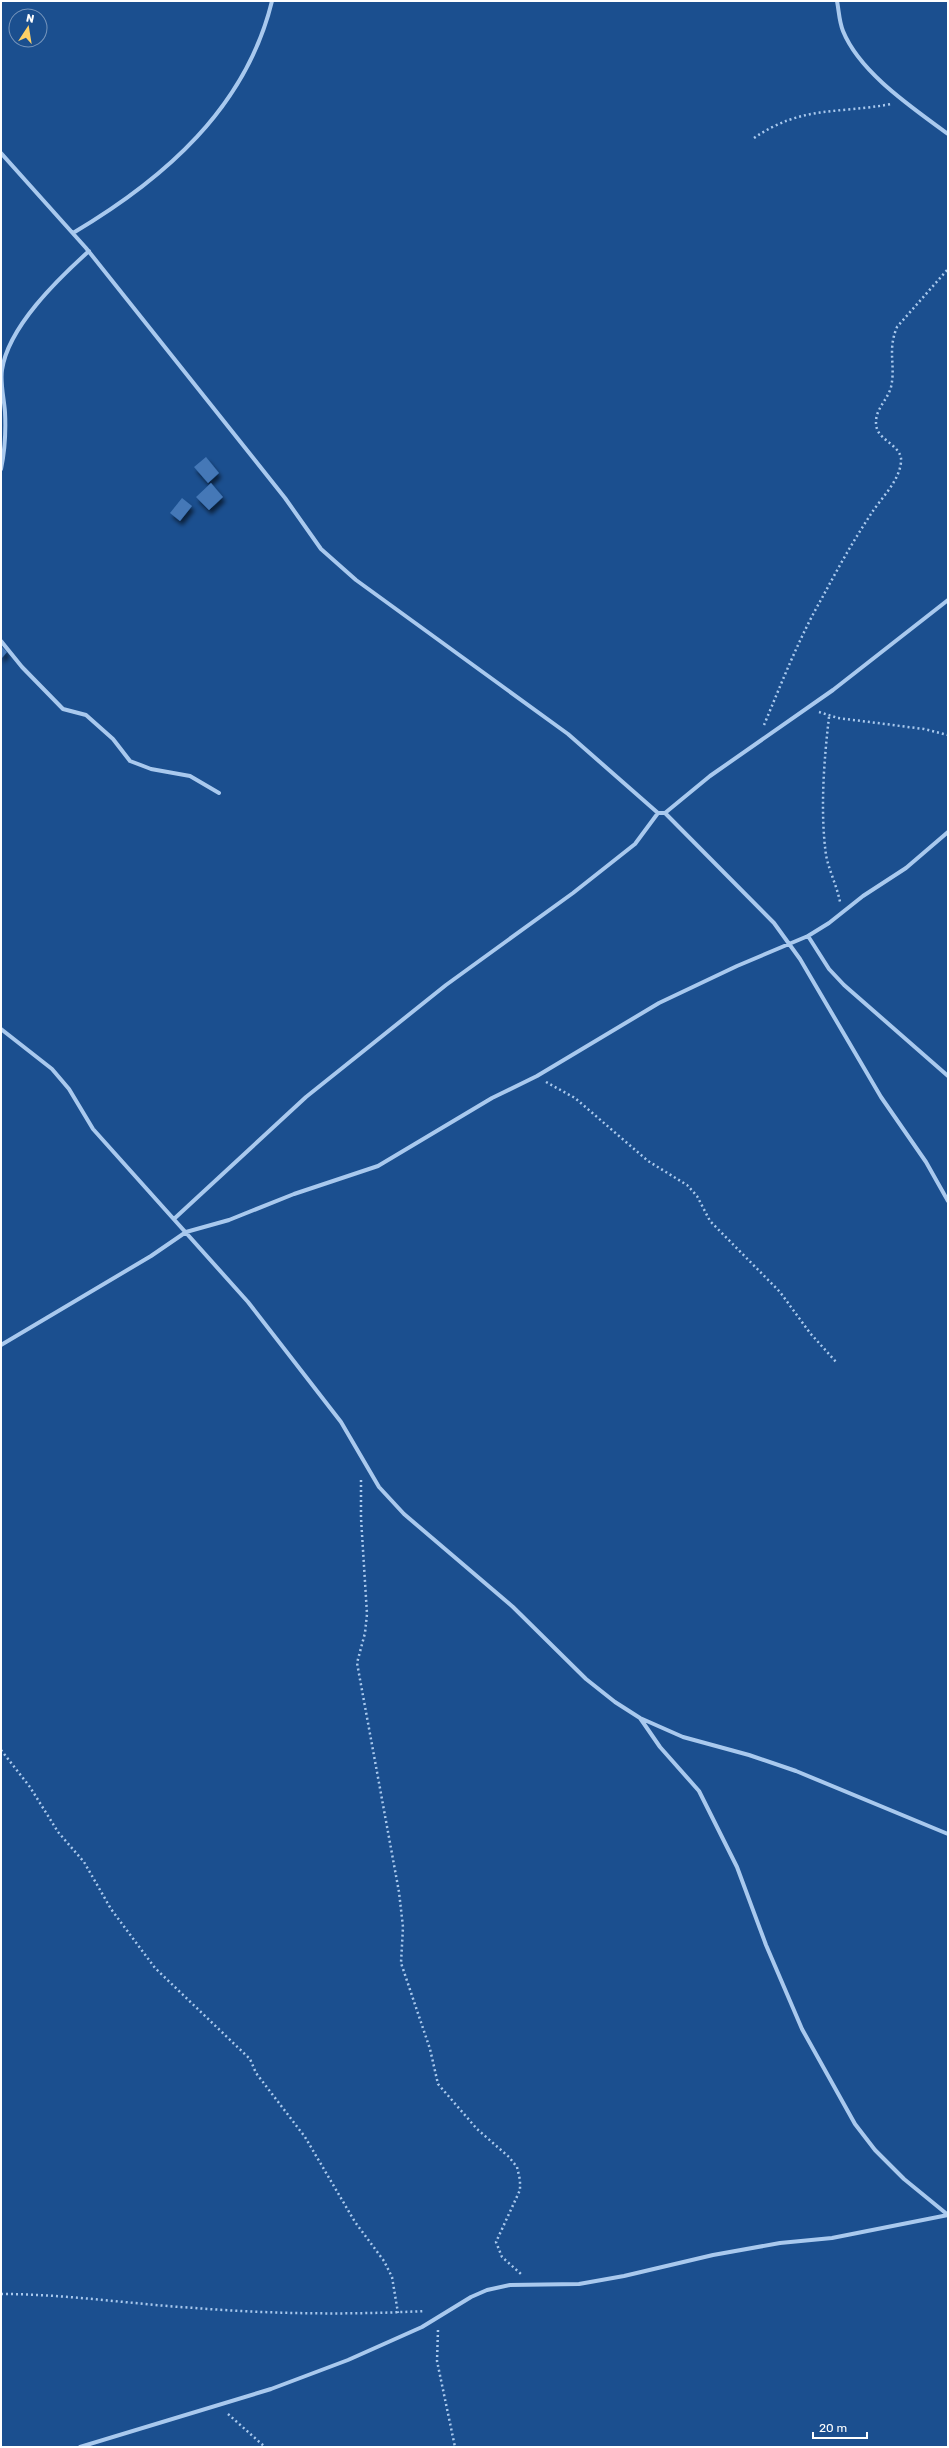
<svg xmlns="http://www.w3.org/2000/svg" width="949" height="2448" font-family="Rubik,sans-serif">
  <style>
    .building { fill: #4478b7; filter: url(#shadow) }
    .lines { fill: none; stroke-linecap: round; stroke-linejoin: round }
    .path { stroke: #a9c9ee; stroke-width: 2.5; stroke-dasharray: 2 3; stroke-linecap: butt }
    .minor { stroke: #a9c9ee; stroke-width: 4 }
  </style>
  <defs>
    <filter id="shadow"><feDropShadow dx="2.5" dy="4.5" stdDeviation="2" flood-color="#0009"/></filter>
  </defs>
  <rect width="100%" height="100%" fill="#1b4f8f"/>
  <path class="building" d="M206 457 219 473 208 483 194 467Z
    M211 483 223 497 209 510 196 497Z
    M182 498 192 506 180 521 170 513Z
    M1 646 7 652 1 659Z"/>
  <g class="lines">
    <path class="path" d="M754 138C802 105 839 114 891 104
      M819 712 838 718 924 729 948 735
      M829 717C824 760 820 811 826 855 829 871 837 886 840 902
      M764 725C782 682 799 638 822 598 837 570 853 541 871 514 881 498 899 482 901 462 903 447 881 441 877 429 872 411 887 402 891 387 896 365 887 351 897 327L948 269
      M546 1082 575 1098 648 1161 687 1185 697 1196 710 1221 780 1292 810 1333 837 1363
      M361 1480V1518L367 1614 365 1633 357 1663 399 1892 403 1927 401 1963 430 2049 438 2084 477 2129 509 2157 517 2167 520 2180V2190L496 2242 502 2257 521 2274
      M1 1750 30 1787 58 1832 84 1862 111 1909 155 1968 250 2059 256 2073 305 2137 355 2222 384 2261 392 2277 398 2313
      M1 2294C66 2294 130 2304 195 2308 271 2314 349 2315 425 2311
      M438 2330 437 2361 455 2447
      M228 2414 265 2447"/>
    <path class="minor" d="M837 1C839 11 839 21 843 31 860 73 913 108 948 134
      M1 153 86 248 285 498 321 549 356 580 568 734 658 813H665L774 923 800 959 881 1097 926 1162 948 1201
      M73 233C164 179 246 108 272 1
      M1 469C5 450 6 432 5 412 4 398 0 383 2 370 8 327 58 279 89 251
      M1 641 22 667 63 709 86 715 113 739 130 761 151 769 190 776 219 793
      M665 813 710 776 833 690 948 600
      M808 936 829 969 844 985 948 1076
      M1 1029 52 1069 69 1089 93 1129 248 1302 341 1422 379 1487 404 1514 513 1607 586 1679 615 1702 640 1718 683 1737 749 1755 796 1771 948 1834
      M175 1218 306 1097 446 985 573 893 635 844 658 813
      M1 1345 151 1256 186 1232 229 1220 294 1194 378 1166 492 1098 537 1076 659 1003 737 966 808 936 829 923 863 896 906 868 948 832
      M640 1718 660 1747 699 1791 737 1867 766 1945 802 2029 855 2124 875 2150 904 2179 948 2215
      M80 2447 271 2389 348 2360 422 2327 471 2297 487 2290 510 2285 579 2284 624 2276 713 2255 780 2243 832 2238 948 2215"/>
  </g>
  <rect width="949" height="2448" fill="none" stroke="#ffffff" stroke-width="4"/>
  <g transform="translate(28 28) rotate(12)"><circle r="19" fill="#1b4f8f" stroke="#7695bc"/>
  <path d="M0-3L7 15L0 10L-7 15Z" fill="#ffd166"/>
  <text y="-6" font-size="11" font-weight="bold" text-anchor="middle" fill="#ffffff">N</text>
  </g>
  <path d="M813 2432v6h54v-6" fill="none" stroke="#ffffff" stroke-width="2"/>
  <text x="819" y="2432" font-size="12" fill="#ffffff" stroke="#1b4f8f" stroke-width="3" paint-order="stroke">20 m</text>
</svg>
